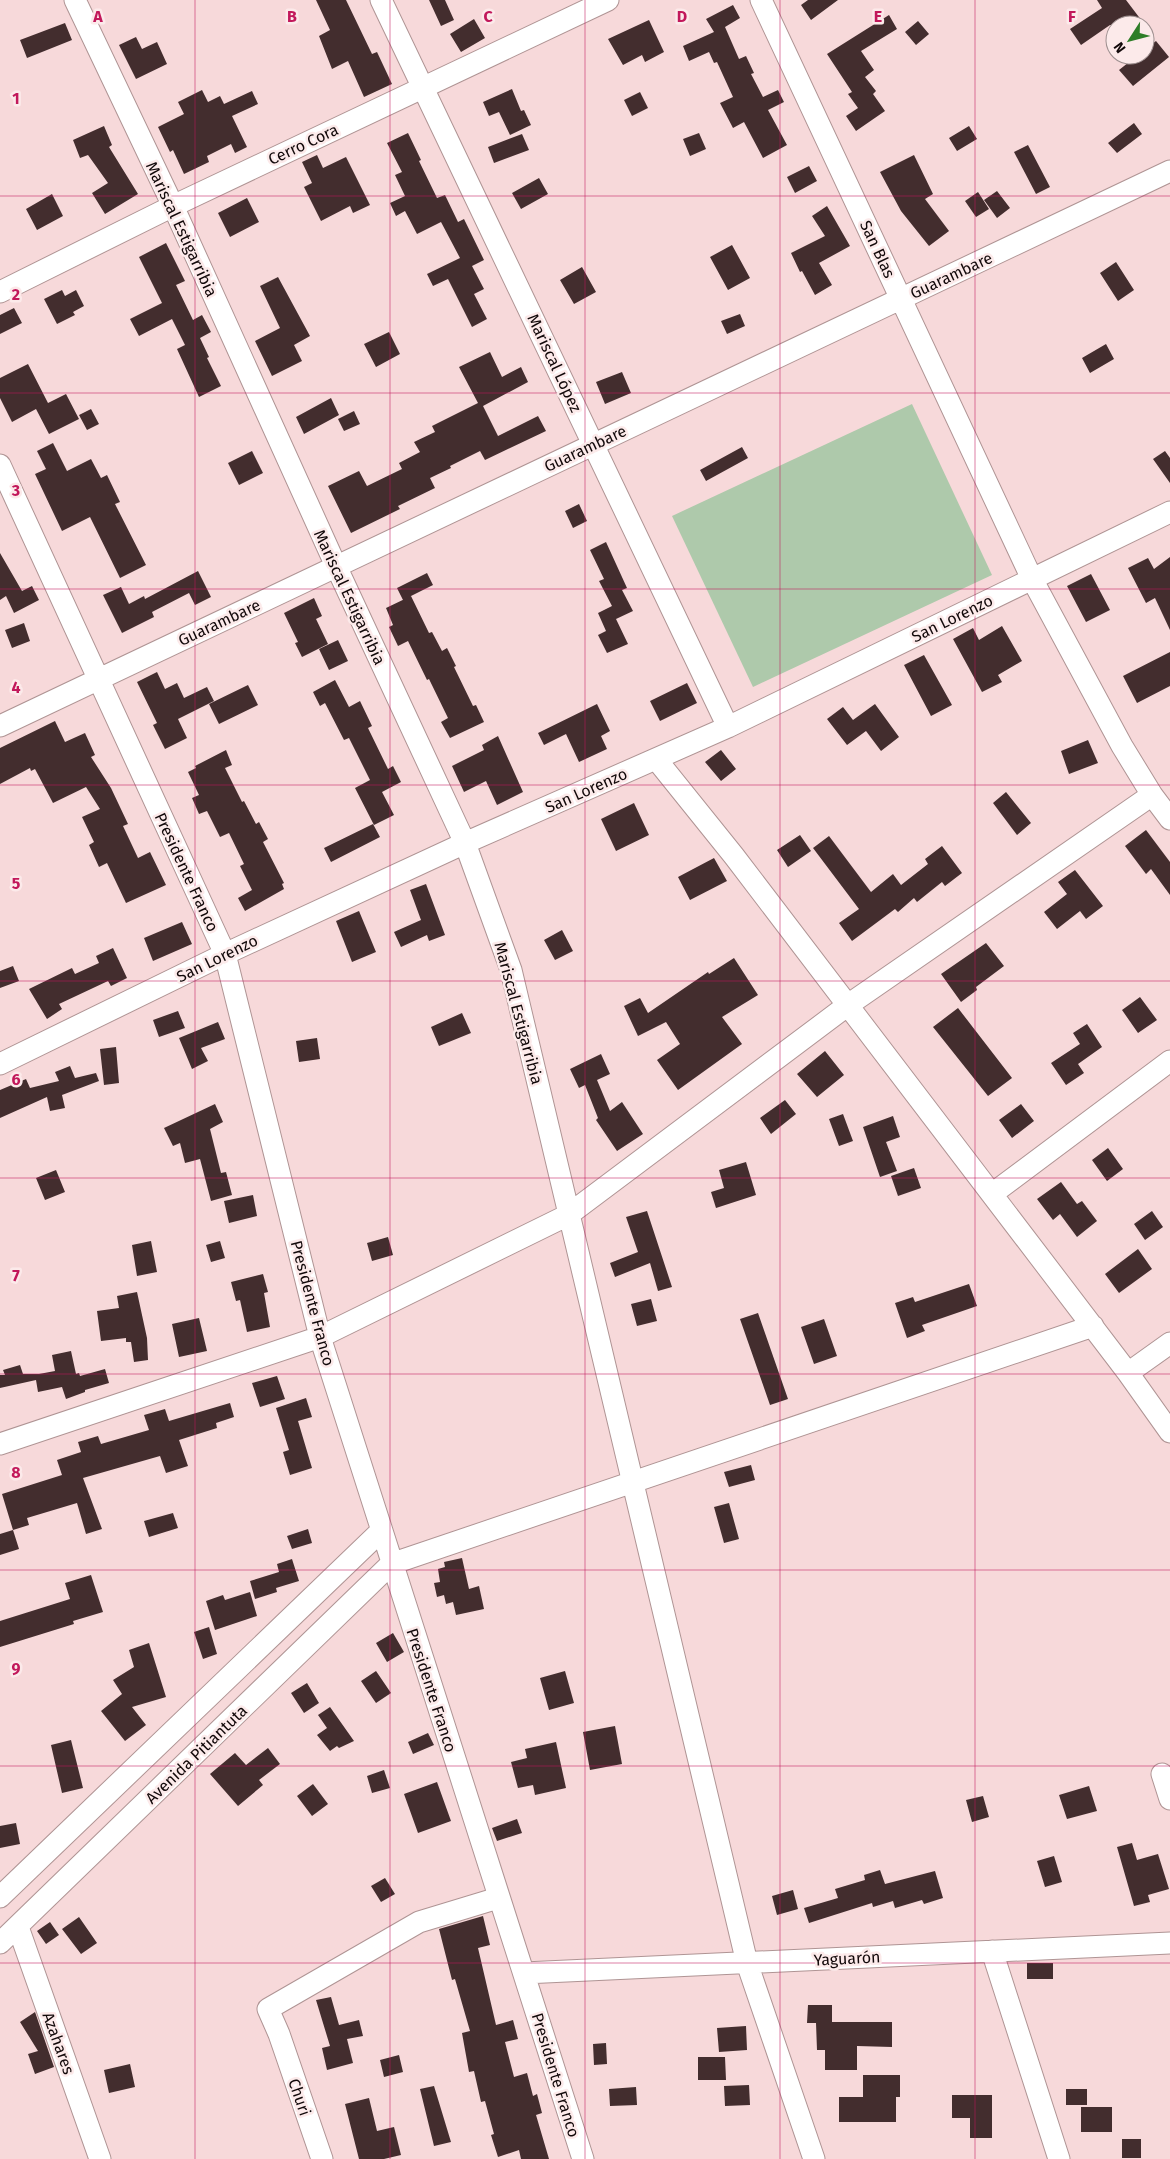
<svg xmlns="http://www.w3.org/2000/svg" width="1170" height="2159" font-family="'Fira Sans',sans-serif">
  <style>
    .green { fill: #aec9ab }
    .building { fill: #432d2e }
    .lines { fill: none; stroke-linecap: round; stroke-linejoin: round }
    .minor-casing { stroke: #af9494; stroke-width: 23 }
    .minor { stroke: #fff; stroke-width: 21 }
    .grid { fill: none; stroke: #c2185b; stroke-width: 1; stroke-opacity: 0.55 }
    .labels { text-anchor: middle; stroke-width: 5; stroke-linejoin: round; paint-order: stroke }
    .street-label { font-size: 16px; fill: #110809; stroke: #fceaea }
    .grid-label { font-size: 16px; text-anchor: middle; font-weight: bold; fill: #c2185b; stroke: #fceaea; stroke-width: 5; stroke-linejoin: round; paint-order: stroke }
  </style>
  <rect width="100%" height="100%" fill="#f7d9da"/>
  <path class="green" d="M912 404 992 575 753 687 672 516Z"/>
  <path class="building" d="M316 0H346L372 54 377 52 392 84 364 97 348 61 332 69 319 36 330 30Z
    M429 0H445L454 20 441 26Z
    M808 0H838L811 20 801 5Z
    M1097 0H1126L1145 25H1110L1081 45 1070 29 1102 8Z
    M733 5 740 18 725 27 739 59 746 56 754 73 751 74 763 97 778 90 784 102 768 110 787 145 763 158 744 122 733 128 720 103 733 97 717 62 714 63 709 52 689 61 683 46 714 32 706 19Z
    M889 15 897 29 861 51 874 70 865 77 876 91 873 94 885 111 856 131 846 116 858 108 848 94 852 92 827 54Z
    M474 19 485 38 461 52 450 34Z
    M649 20 664 52 645 62 642 55 623 65 608 39Z
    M918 21 929 34 916 45 905 32Z
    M65 23 72 40 27 58 20 40Z
    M136 37 142 49 157 42 167 64 136 79 119 45Z
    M1156 41 1169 57 1133 86 1119 70 1138 55H1145V49Z
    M512 89 521 111 524 110 531 125 510 135 499 112 489 116 483 102Z
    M202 90 208 102 220 96 224 104 252 91 258 104 232 116 247 147 235 153 231 144 207 156 209 162 184 174 173 150 170 152 158 127 184 114 178 102Z
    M640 92 648 108 632 116 624 100Z
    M1134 123 1142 134 1117 153 1108 143Z
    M104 126 112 145 109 147 138 194 105 214 92 193 108 183 88 155 80 158 73 140Z
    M969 126 977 139 957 151 949 138Z
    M408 133 421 160 419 161 437 198 445 195 458 222 464 219 484 260 472 266 484 289 474 294 487 319 472 327 448 279 433 286 427 274 460 258 441 222 417 234 405 211 396 216 390 203 405 196 395 175 402 172 387 143Z
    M699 133 706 149 690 156 683 139Z
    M522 134 529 150 494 163 488 147Z
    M1028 145 1050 187 1036 194 1014 152Z
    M317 155 323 168 346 157 370 205 353 213 350 206 321 221 304 187 312 183 302 162Z
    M914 155 933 194 925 199 949 231 929 246 901 211 880 172Z
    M809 166 817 181 795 193 787 177Z
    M539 178 548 194 521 209 512 193Z
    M997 191 1010 208 997 218 984 200Z
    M978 192 989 209 976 217 965 201Z
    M52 194 63 216 37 230 26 209Z
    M247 198 259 222 230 237 218 213Z
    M827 206 850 246 819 263 832 285 815 295 802 271 800 272 791 253 825 236 812 216Z
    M166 243 185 281 176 285 193 320 202 315 211 332 200 338 209 357 207 358 221 386 199 397 177 349 185 345 172 319 139 336 130 319 162 303 139 257Z
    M732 245 750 278 728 290 710 257Z
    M1116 262 1134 290 1118 301 1100 273Z
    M582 267 596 292 574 304 560 280Z
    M278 277 310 336 294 345 302 361 272 376 255 341 280 328 260 286Z
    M62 290 65 296 76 290 84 306 73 312 75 315 57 324 44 299Z
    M14 308 22 323 0 334V315Z
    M740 314 745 326 727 334 721 321Z
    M389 332 400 354 376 367 364 344Z
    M1106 344 1114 359 1090 373 1082 358Z
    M490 352 502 377 521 367 528 382 483 406 498 436 538 416 546 431 485 460 480 451 450 466 451 468 430 478 435 488 398 506 400 509 351 533 328 486 359 471 367 486 402 469 399 463 420 452 414 442 435 432 432 426 478 403 459 367Z
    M28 364 48 403 66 394 79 419 49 434 36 409 12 422 0 398V378Z
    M622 372 631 393 605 404 596 382Z
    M331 398 339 415 304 434 296 417Z
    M91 409 99 424 87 430 79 415Z
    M354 411 360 424 344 431 338 419Z
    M53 443 67 471 91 459 101 478 107 475 120 502 115 504 146 565 120 578 90 517 62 531 35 474 46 469 37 451Z
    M742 447 748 458 706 481 700 470Z
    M252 451 263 473 239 485 228 463Z
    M1165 451 1170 458V483L1153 459Z
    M579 504 587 521 573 528 565 511Z
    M606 542 627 588 622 590 633 611 616 619 628 644 607 653 598 635 606 631 598 613 612 606 599 581 604 579 590 550Z
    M0 553 22 591 32 586 39 600 14 613 6 596 0 600Z
    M1170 557V630L1155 598 1146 603 1128 568 1148 558 1154 569Z
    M198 571 211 597 195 605 189 593 152 612 154 617 122 633 103 595 121 587 129 604 144 596 145 599Z
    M427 573 433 585 403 600 397 588Z
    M1091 574 1110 610 1086 622 1067 586Z
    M411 596 429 633 432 632 442 651 447 648 456 666 454 667 473 706 476 705 484 722 450 738 441 722 448 718 429 679 427 680 408 641 398 646 389 627 393 625 386 608Z
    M314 598 322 616 316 619 328 644 302 657 295 643 298 642 284 613Z
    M24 623 30 641 12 648 5 630Z
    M1002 626 1022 661 998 675 1002 682 982 692 953 639 973 628 979 640Z
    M338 640 348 661 329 670 319 649Z
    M1170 652V686L1137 703 1123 676Z
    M924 655 952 705 931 716 904 665Z
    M157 672 165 689 177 683 184 698 207 687 214 701 178 719 187 738 165 749 153 725 157 723 137 682Z
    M335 680 349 707 360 701 372 726 368 728 388 769 393 766 401 782 382 792 394 815 374 825 355 788 370 780 349 738 344 740 325 703 320 706 313 692Z
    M687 683 697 703 660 721 650 701Z
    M248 685 258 705 219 724 209 704Z
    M597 704 610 731 601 736 607 749 579 762 566 734 544 745 538 733Z
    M875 704 899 737 881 751 866 731 847 745 827 719 843 707 853 720Z
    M55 721 65 742 85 733 95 755 91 757 111 788 128 824 123 826 138 858 150 852 166 885 126 903 107 863 99 867 89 845 94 842 82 817 100 809 86 787 53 803 35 769 31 771 30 768 0 784V748Z
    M498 736 523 792 497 805 486 781 464 792 452 766 484 750 482 745Z
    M1088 740 1098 763 1069 774 1061 751Z
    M226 750 232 765 225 768 242 802 244 801 256 824 259 822 268 839 263 842 284 883 282 884 284 889 245 911 238 898 252 890 240 866 244 864 229 833 220 837 207 811 199 814 192 798 199 795 188 772 196 768 195 766Z
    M721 750 736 769 721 781 705 762Z
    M1006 792 1031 823 1017 835 993 803Z
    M634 803 649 835 616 851 601 819Z
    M373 824 380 837 331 862 324 848Z
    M1146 830 1170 862V895L1151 869 1146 874 1125 846Z
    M800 835 811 851 788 867 777 850Z
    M829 836 871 892 893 874 901 885 928 864 925 859 942 846 962 873 945 886 942 882 917 902 914 898 898 912 895 909 852 941 839 923 859 909 813 848Z
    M714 858 727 881 690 900 678 877Z
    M1075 870 1103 906 1086 919 1080 911 1057 929 1044 912 1067 894 1058 882Z
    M426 884 445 935 429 941 427 935 401 947 394 932 421 920 410 890Z
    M359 911 376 952 352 962 336 921Z
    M182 922 192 944 153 961 144 938Z
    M562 930 573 951 555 960 544 940Z
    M986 943 1004 966 976 987 977 990 961 1002 941 974Z
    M113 948 127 978 111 986 108 981 59 1004 62 1009 47 1019 29 989 72 968 75 974 99 963 96 956Z
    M734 958 758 995 722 1017 742 1044 678 1090 657 1060 680 1044 666 1022 638 1036 624 1006 640 998 648 1013 708 972 709 974Z
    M13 966 19 981 0 988V971Z
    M1140 997 1157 1020 1138 1033 1122 1010Z
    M958 1008 1012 1078 988 1096 933 1027Z
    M178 1011 185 1028 159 1037 153 1020Z
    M462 1013 471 1033 439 1046 431 1027Z
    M218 1022 225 1039 201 1048 208 1061 192 1069 179 1038Z
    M1087 1024 1102 1047 1078 1064 1084 1073 1066 1085 1051 1063 1080 1044 1073 1033Z
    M317 1038 320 1059 299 1062 296 1041Z
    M116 1047 119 1083 104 1085 100 1049Z
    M825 1051 844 1075 817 1097 797 1074Z
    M601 1054 610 1074 597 1080 610 1111 622 1102 643 1134 617 1151 596 1120 598 1118 585 1085 579 1088 570 1069Z
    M70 1066 75 1078 96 1073 99 1081 62 1095 65 1108 50 1111 47 1097 0 1118V1090L26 1079 30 1088 59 1081 55 1072Z
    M785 1100 796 1114 771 1134 760 1118Z
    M215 1104 223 1122 210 1129 221 1173 226 1172 232 1195 211 1201 200 1159 185 1163 180 1143 173 1146 164 1128Z
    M1021 1104 1034 1121 1012 1138 999 1120Z
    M843 1114 853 1141 839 1146 829 1119Z
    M893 1116 900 1137 886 1142 897 1171 880 1177 863 1127Z
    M1108 1148 1123 1169 1107 1181 1092 1160Z
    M746 1162 756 1195 716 1208 711 1192 724 1188 719 1170Z
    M914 1168 921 1188 898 1196 891 1176Z
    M56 1170 65 1192 45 1200 36 1178Z
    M1061 1182 1077 1204 1082 1201 1097 1221 1077 1237 1060 1214 1053 1220 1037 1199Z
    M253 1195 257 1216 229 1223 224 1201Z
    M647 1211 672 1287 658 1291 650 1263 615 1277 610 1263 638 1252 626 1217Z
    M1152 1211 1163 1227 1145 1240 1134 1224Z
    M388 1237 393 1255 372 1261 367 1243Z
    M151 1241 157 1272 137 1276 132 1245Z
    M220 1241 225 1258 211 1262 206 1245Z
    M1138 1249 1152 1269 1119 1293 1105 1274Z
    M263 1274 268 1292 264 1293 270 1327 247 1332 240 1300 236 1301 231 1282Z
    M969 1284 977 1306 922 1325 925 1331 907 1338 895 1303 913 1297 915 1302Z
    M137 1292 147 1338 148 1360 134 1362 131 1342H126V1338L101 1341 97 1311 119 1308 117 1296Z
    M651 1299 657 1321 637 1326 631 1304Z
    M758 1313 788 1399 770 1405 740 1319Z
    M199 1318 207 1351 179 1357 172 1324Z
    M824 1319 837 1356 814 1364 801 1327Z
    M71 1351 76 1374 79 1373 80 1376 105 1369 109 1383 85 1390V1392L66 1399 62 1387 38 1392 36 1380 0 1388V1375H5L3 1370 20 1365 23 1374H39L55 1371 52 1355Z
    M277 1376 285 1399 260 1407 252 1383Z
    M306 1398 312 1417 298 1421 312 1468 290 1475 283 1452 289 1450 276 1408Z
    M230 1403 234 1417 216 1423 217 1428 179 1440 188 1466 166 1473 160 1456 83 1478 102 1529 86 1534 77 1503 27 1518 29 1525 13 1530 2 1494 62 1475 57 1460 81 1452 78 1442 98 1436 101 1444 149 1430 144 1415 165 1409 169 1421Z
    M751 1465 755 1480 729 1487 724 1472Z
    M729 1503 739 1539 724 1543 714 1507Z
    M173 1513 178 1528 149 1537 144 1521Z
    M308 1529 312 1543 292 1549 287 1536Z
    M13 1530 19 1549 0 1555V1534Z
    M462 1558 469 1589 479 1586 484 1609 456 1615 453 1602 446 1604 444 1595 437 1597 434 1583 440 1582 438 1569 445 1567 444 1562Z
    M292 1559 299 1581 276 1588 277 1592 255 1599 250 1581 279 1572 277 1564Z
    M91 1575 103 1612 73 1621 74 1624 0 1647V1621L70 1599 65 1583Z
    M250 1592 257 1616 215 1630 206 1601 223 1595 225 1600Z
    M209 1627 217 1654 203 1659 194 1632Z
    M393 1633 404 1652 387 1662 376 1643Z
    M149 1643 166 1697 132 1707 146 1725 125 1741 101 1711 122 1694 113 1680 134 1667 129 1650Z
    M376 1671 391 1693 376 1703 361 1681Z
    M565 1671 574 1703 549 1710 540 1678Z
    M307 1683 319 1703 304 1713 291 1693Z
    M330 1707 354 1741 339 1748 337 1746 330 1751 317 1735 327 1728 318 1715Z
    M615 1726 622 1764 590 1770 583 1732Z
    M428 1733 434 1745 413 1754 408 1742Z
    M71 1740 83 1788 62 1793 51 1745Z
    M556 1742 566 1788 535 1795 533 1785 518 1788 511 1762 527 1758 525 1749Z
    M268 1748 280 1764 259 1780 263 1785 238 1806 210 1774 235 1753 246 1765Z
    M384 1770 390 1788 372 1793 367 1776Z
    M437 1782 451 1821 418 1833 404 1794Z
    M313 1784 328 1804 312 1816 297 1796Z
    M1089 1786 1097 1811 1067 1819 1059 1795Z
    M983 1796 989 1817 972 1822 966 1800Z
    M517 1819 522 1833 497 1841 492 1828Z
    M16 1823 20 1844 0 1848V1826Z
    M1132 1843 1137 1860 1158 1854 1169 1889 1148 1895 1150 1902 1134 1906 1117 1847Z
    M1054 1856 1062 1882 1045 1887 1037 1861Z
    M880 1870 885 1884 935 1871 943 1898 924 1904 922 1900 895 1908 893 1901 873 1907 872 1903 809 1923 804 1908 838 1898 835 1889 865 1880 864 1875Z
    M385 1878 395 1894 381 1902 371 1886Z
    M793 1890 798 1909 777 1915 772 1896Z
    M483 1916 490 1945 478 1948 496 2025 513 2020 518 2039 505 2042 514 2077 527 2073 533 2096 537 2094 542 2113 536 2115 549 2159H521L519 2150 498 2157 491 2135 494 2134 485 2101 481 2102 474 2071 469 2072 462 2033 470 2031 455 1979 452 1980 439 1929Z
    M79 1917 97 1943 81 1954 62 1929Z
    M50 1922 59 1935 46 1944 37 1931Z
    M1027 1963H1053V1979H1027Z
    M331 1997 339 2025 359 2020 363 2036 347 2039 353 2063 327 2070 322 2048 330 2046 316 2000Z
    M808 2005H832V2022H892V2047L857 2046V2070H825V2050H817L816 2023H807Z
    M35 2012 54 2067 35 2074 28 2054 38 2051 20 2022Z
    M746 2026 747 2050 719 2052 717 2028Z
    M606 2043 607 2064 594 2065 593 2044Z
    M399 2055 403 2072 384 2077 380 2060Z
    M698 2057H725L726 2080H698Z
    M130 2064 135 2087 109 2093 104 2070Z
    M863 2075H900V2097H896V2122H839V2097H863Z
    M749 2085 750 2105 725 2106 724 2086Z
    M434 2086 451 2142 434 2146 420 2089Z
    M636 2087 637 2105 610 2106 609 2089Z
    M1066 2089H1087V2105H1066Z
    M952 2095H992V2138H970V2118H952Z
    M369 2098 377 2131 394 2127 401 2155 384 2159H359L345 2104Z
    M1081 2107H1112V2132H1081Z
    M1122 2139H1141V2158H1122Z"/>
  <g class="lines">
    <g class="minor-casing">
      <path id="minor" d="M75 0 173 206 336 566 465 843 511 970 747 1963 814 2159
        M381 0 728 727
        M761 0 1032 579 1122 746 1152 795 1170 819
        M0 292 173 206 608 0
        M0 465 225 954 320 1337 583 2159
        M0 726 1170 171
        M656 759 734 856 1128 1373 1170 1432
        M0 1064 225 954 465 843 728 727 1170 512
        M992 1194 1170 1061
        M1128 1373 1170 1343
        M0 1444 320 1337 568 1215 848 1005 1152 795
        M1162 1774 1170 1799
        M0 1897 381 1531
        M18 1927 100 2159
        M0 1943 391 1564 1093 1326
        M992 1951 1059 2159
        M524 1973 1170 1943
        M322 2159 279 2034 268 2009 419 1922 498 1898"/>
    </g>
    <use href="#minor" class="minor"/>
  </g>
  <path class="grid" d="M195 0V2159M390 0V2159M585 0V2159M780 0V2159M975 0V2159M0 196H1170M0 393H1170M0 589H1170M0 785H1170M0 981H1170M0 1178H1170M0 1374H1170M0 1570H1170M0 1766H1170M0 1963H1170"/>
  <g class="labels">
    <g class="street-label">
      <text transform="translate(303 144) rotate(-25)" y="6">Cerro Cora</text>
      <text transform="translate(182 229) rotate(65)" y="6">Mariscal Estigarribia</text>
      <text transform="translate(878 249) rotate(65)" y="6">San Blas</text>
      <text transform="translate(951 275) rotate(-25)" y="6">Guarambare</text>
      <text transform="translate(555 363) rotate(65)" y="6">Mariscal López</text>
      <text transform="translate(585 448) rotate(-25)" y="6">Guarambare</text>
      <text transform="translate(350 597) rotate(65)" y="6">Mariscal Estigarribia</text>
      <text transform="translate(952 618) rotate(-26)" y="6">San Lorenzo</text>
      <text transform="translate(219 622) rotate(-25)" y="6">Guarambare</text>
      <text transform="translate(586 790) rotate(-24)" y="6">San Lorenzo</text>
      <text transform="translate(187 872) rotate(65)" y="6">Presidente Franco</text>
      <text transform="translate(217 958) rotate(-26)" y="6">San Lorenzo</text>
      <text transform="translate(519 1013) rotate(75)" y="6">Mariscal Estigarribia</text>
      <text transform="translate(313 1303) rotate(75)" y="6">Presidente Franco</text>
      <text transform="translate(432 1690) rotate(72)" y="6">Presidente Franco</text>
      <text transform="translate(196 1754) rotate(-44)" y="6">Avenida Pitiantuta</text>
      <text transform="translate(847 1958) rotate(-3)" y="6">Yaguarón</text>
      <text transform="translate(59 2043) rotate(70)" y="6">Azahares</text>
      <text transform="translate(556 2075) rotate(73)" y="6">Presidente Franco</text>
      <text transform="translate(300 2097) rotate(71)" y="6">Churi</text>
    </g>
  </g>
  <g class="grid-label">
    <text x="98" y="22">A</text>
    <text x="292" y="22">B</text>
    <text x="488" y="22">C</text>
    <text x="682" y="22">D</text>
    <text x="878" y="22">E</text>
    <text x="1072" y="22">F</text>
    <text x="16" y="104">1</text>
    <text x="16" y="300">2</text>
    <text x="16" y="496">3</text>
    <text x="16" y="693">4</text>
    <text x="16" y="889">5</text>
    <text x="16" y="1085">6</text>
    <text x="16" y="1281">7</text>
    <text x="16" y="1478">8</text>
    <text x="16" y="1674">9</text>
  </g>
  <g transform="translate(1130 40) rotate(234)"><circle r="24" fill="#fceaea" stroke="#9e9090"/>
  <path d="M0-4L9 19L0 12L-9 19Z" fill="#2e7d27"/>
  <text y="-8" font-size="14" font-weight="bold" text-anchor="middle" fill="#110809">N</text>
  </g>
</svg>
